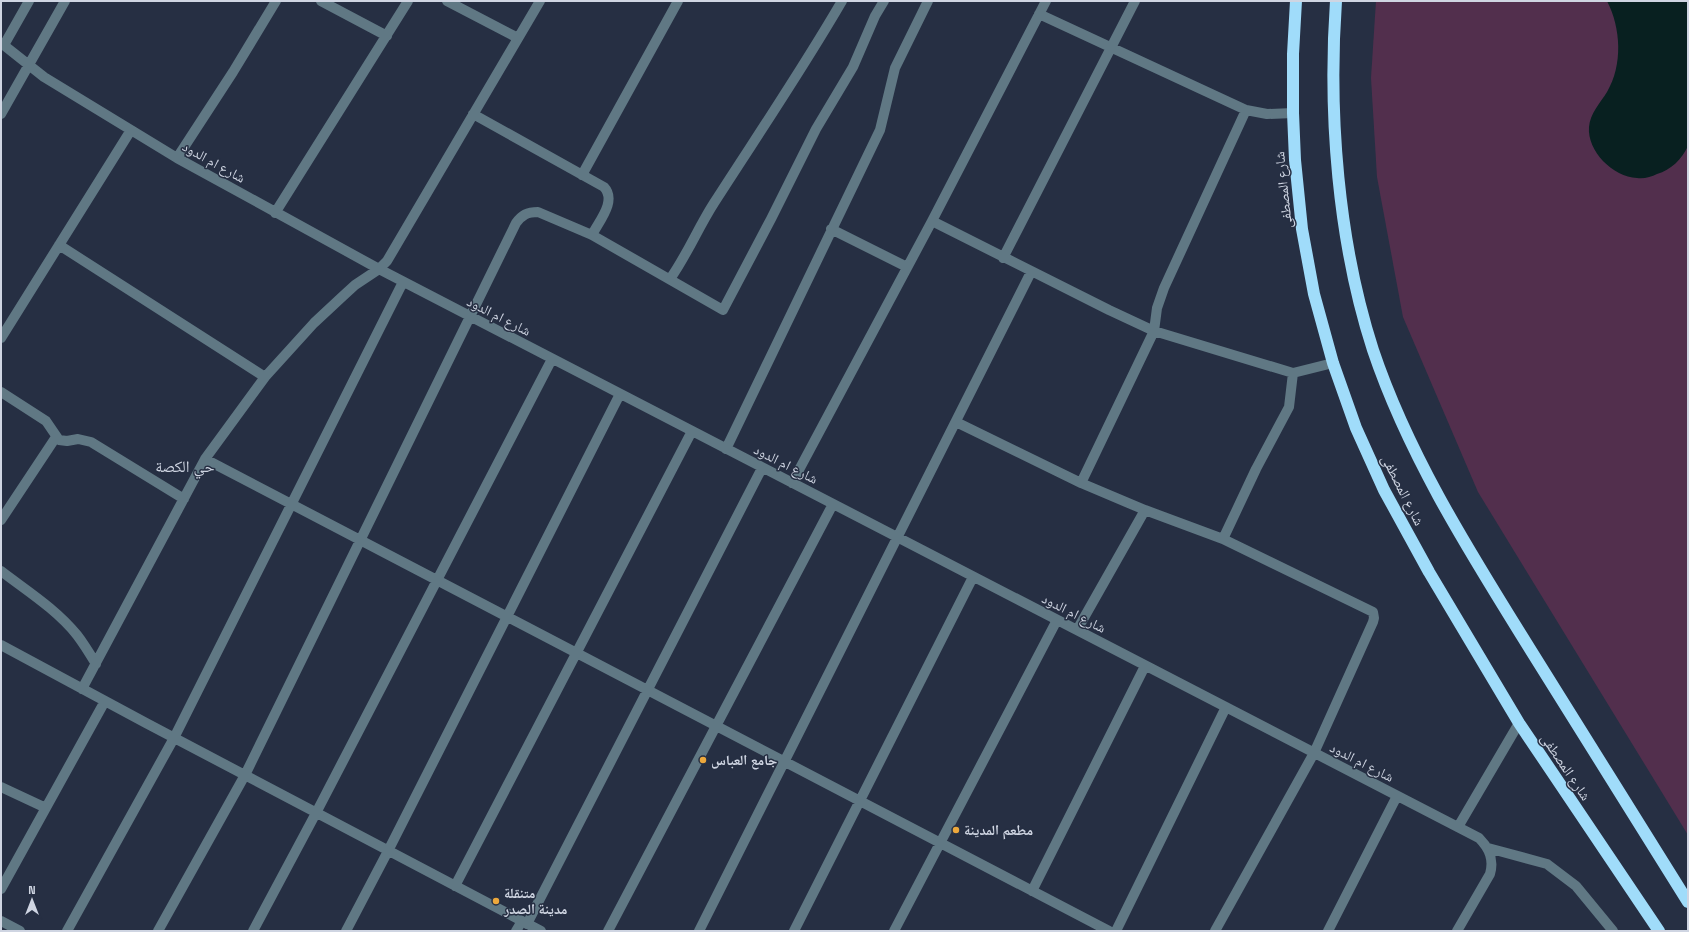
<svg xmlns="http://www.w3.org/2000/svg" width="1689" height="932" font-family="'Space Grotesk','Noto Naskh Arabic',sans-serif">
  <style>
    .green { fill: #522f4d }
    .water { fill: #082020 }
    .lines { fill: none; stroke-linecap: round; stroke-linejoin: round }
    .minor { stroke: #607884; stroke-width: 10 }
    .highway { stroke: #a0dcfa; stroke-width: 12 }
    .poi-dot { fill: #eda83c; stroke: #262f43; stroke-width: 1.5 }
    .labels { text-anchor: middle; stroke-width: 3; stroke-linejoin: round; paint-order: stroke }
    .street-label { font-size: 14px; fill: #cfd5e2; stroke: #262f43 }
    .poi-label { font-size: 14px; font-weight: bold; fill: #cfd5e2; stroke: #262f43; text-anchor: start }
    .quarter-label { font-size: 16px; fill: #cfd5e2; stroke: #262f43 }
  </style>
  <rect width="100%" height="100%" fill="#262f43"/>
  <path class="green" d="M1376 1H1688V835L1478 492 1403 317 1377 177 1371 78Z"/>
  <path class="water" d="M1607 1H1688V146C1682 159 1671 170 1657 174 1651 177 1644 179 1637 178 1613 177 1587 151 1589 127 1590 114 1600 103 1607 92 1623 65 1621 28 1607 1Z"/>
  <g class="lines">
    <path class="minor" d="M321 1 387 36
      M447 1 518 38
      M1039 14 1246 110 1267 114 1293 113
      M1 43 44 77 177 158 379 269 1479 838C1490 849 1494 860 1490 874L1457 931
      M4 45 29 1
      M1 114 65 1
      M473 114 604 187C617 201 599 221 592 235
      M177 158 233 72 276 1
      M582 175 678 1
      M275 213 408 1
      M932 221 1109 310 1154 331 1293 373 1289 407 1256 469 1223 539
      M831 229 907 267
      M59 245 265 377
      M1003 258 1135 1
      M670 279C687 255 698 228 714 203 757 136 802 70 842 1
      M1 338 131 130
      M1293 373 1333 363
      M1 392 46 421 59 440 67 441 78 439 91 442 184 499
      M956 422 1081 483 1145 510 1223 539 1373 612 1374 618 1373 622 1314 753 1215 931
      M726 449 880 130 895 68 928 1
      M205 459 1109 931
      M792 483 932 221 1046 1
      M1081 483 1154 331 1157 308 1164 288 1246 110
      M1 520 56 437
      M1 571C27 591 56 609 77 635 84 644 90 654 96 664
      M1077 630 1145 510
      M1 645 146 723 541 931
      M82 689 205 459 265 377 314 323 343 296 355 285 379 269 387 261 540 1
      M1 787 46 808
      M1458 827 1519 723
      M1488 848 1547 864 1576 886 1613 931
      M455 886 692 431
      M1 889 105 701
      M1032 891 1145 666
      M1 921 20 931
      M527 924 762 468
      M67 931 174 738 403 282
      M158 931 245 775 516 223C522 215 527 212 538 212L592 235 723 310 771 219 816 129 853 67 875 16 884 1
      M253 931 316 813 552 359
      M346 931 388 851 620 394
      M516 931 522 921
      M608 931 833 504
      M699 931 1031 272
      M794 931 973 577
      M894 931 1057 620
      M1116 931 1226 707
      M1328 931 1397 796"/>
    <path class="highway" d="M1296 1 1293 54V113L1295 160 1302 229 1314 294 1333 363 1356 428 1384 490 1429 572 1519 723 1659 931
      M1336 1C1328 114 1338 242 1373 350 1409 457 1471 554 1530 649 1583 733 1635 818 1688 902"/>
  </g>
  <g class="poi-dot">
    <circle cx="703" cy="760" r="4"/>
    <circle cx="956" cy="830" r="4"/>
    <circle cx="496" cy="901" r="4"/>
  </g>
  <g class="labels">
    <g class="street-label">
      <text transform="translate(214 162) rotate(29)" y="5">شارع ام الدود</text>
      <text transform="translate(1283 190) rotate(-96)" y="5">شارع المصطفى</text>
      <text transform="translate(499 316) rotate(27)" y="5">شارع ام الدود</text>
      <text transform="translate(786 464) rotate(27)" y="5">شارع ام الدود</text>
      <text transform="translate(1403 490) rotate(63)" y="5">شارع المصطفى</text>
      <text transform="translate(1074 613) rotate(27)" y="5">شارع ام الدود</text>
      <text transform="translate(1362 762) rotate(27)" y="5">شارع ام الدود</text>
      <text transform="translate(1566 767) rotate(56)" y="5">شارع المصطفى</text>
    </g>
    <g class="poi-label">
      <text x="711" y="765">جامع العباس</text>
      <text x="964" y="835">مطعم المدينة</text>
      <text x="504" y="898">متنقلة<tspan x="504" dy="16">مدينة الصدر</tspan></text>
    </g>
    <g class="quarter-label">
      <text x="185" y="472">حي الكصة</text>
    </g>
  </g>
  <rect width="1689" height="932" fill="none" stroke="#cfd5e2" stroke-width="4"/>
  <g transform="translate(32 900)" stroke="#262f43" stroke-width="3" paint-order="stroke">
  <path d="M0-3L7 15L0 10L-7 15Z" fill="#cfd5e2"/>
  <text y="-6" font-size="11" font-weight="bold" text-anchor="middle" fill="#cfd5e2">N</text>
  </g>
</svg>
